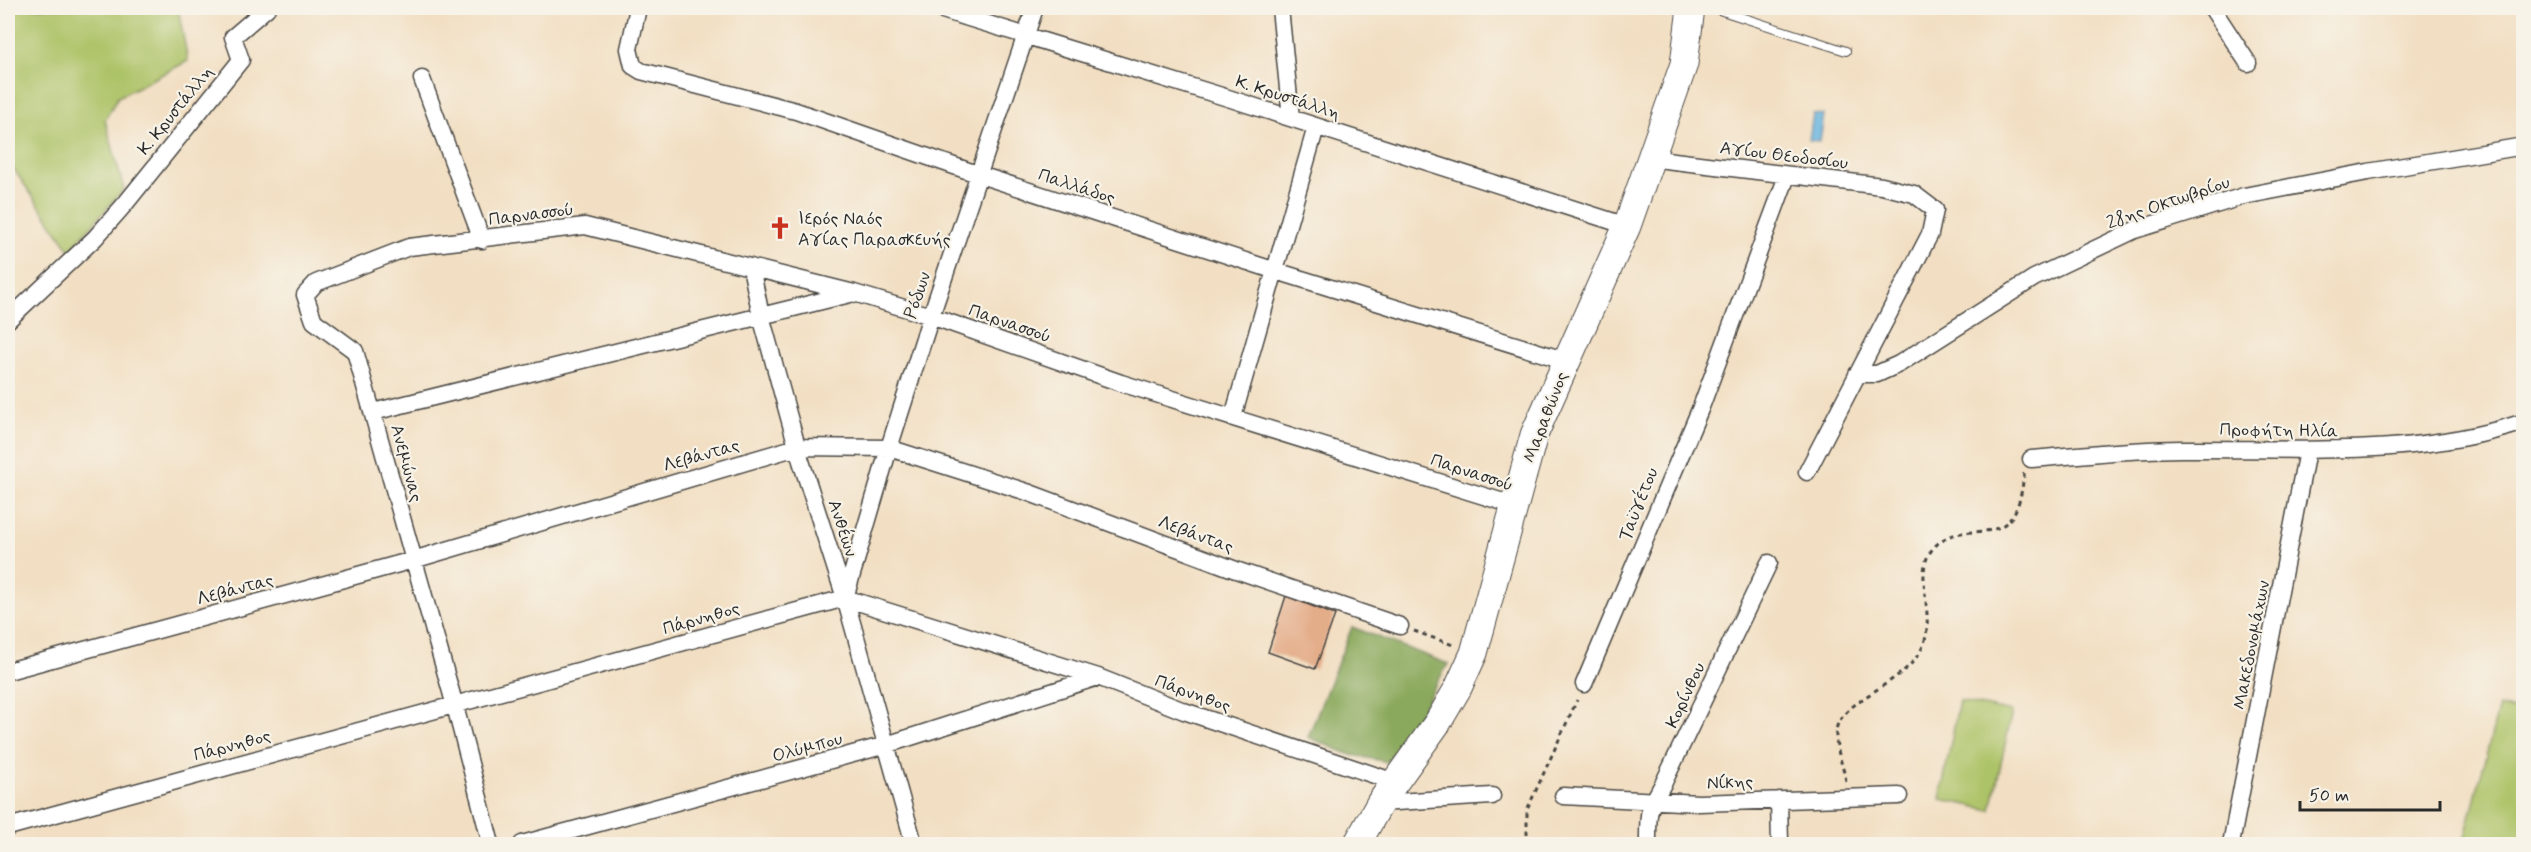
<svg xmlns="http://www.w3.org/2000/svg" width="2531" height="852" font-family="Mynerve,sans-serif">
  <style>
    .green { fill: #adc367; stroke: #6c7749; stroke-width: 1.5 }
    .forest { fill: #8aa95c; stroke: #5a6a44; stroke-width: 1.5 }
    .water { fill: #65b3df; stroke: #486f85; stroke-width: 1.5 }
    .building { fill: #e4ad8a }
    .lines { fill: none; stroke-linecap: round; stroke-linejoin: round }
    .service-casing { stroke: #494642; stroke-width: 10 }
    .minor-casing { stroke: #494642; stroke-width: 19 }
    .primary-casing { stroke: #494642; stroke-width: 29 }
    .path { stroke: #494642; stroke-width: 3; stroke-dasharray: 4.5 4.5; stroke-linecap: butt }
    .service { stroke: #fff; stroke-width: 8 }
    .minor { stroke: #fff; stroke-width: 16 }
    .primary { stroke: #fff; stroke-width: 27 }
    .labels { text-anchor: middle; stroke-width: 4.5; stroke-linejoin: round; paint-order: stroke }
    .street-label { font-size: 18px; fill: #2b2b2b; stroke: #f7f3e8 }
    .poi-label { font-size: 18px; fill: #2b2b2b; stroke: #f7f3e8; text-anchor: start }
  </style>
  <rect width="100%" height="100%" fill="#f7f3e8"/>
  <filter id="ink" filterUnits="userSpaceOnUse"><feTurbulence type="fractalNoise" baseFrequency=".0167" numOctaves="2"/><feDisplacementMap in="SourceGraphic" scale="12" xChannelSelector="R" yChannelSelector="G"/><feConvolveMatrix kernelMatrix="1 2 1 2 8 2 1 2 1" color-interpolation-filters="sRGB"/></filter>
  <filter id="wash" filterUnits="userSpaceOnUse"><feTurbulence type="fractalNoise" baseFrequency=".008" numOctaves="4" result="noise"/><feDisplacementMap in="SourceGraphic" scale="24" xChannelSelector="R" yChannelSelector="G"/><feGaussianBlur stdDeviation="1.35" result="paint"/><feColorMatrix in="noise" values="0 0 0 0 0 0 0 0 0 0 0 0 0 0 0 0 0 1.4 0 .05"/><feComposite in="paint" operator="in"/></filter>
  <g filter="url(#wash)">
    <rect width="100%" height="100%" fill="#f2dfc3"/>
    <path class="green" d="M8 8H178L188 61 118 97 105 120 124 189 70 250 8 161Z
      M1959 701 2012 712 1991 810 1940 799Z
      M2499 706 2523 712V844H2463Z"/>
    <path class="forest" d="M1352 627 1448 664 1416 720 1387 762 1348 754 1308 737Z"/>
    <path class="water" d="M1813 114 1824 115 1820 141 1809 140Z"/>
    <g id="blocks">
      <path class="building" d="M1286 596 1335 615 1315 669 1268 652Z"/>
    </g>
  </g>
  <g filter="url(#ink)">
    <use href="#blocks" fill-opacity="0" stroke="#494642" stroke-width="1.5"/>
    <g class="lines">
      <g class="service-casing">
        <path id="service" d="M1713 8 1846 51"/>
      </g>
      <g class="minor-casing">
        <path id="minor" d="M638 8 629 49 633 66 641 71 796 111 980 175 1276 271 1567 361
          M936 8 1228 98 1627 226
          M1280 8 1291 118
          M2212 8 2248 63
          M422 79 482 240
          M1649 158 1882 186 1914 194 1935 210 1930 234 1807 472
          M850 294 761 316 801 461 845 598 914 844
          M8 320 95 238 125 204 241 60 233 37 267 8
          M1857 374H1877L1899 364 2034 278 2135 230 2244 196 2368 172 2524 146
          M373 412 761 316 751 267
          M1233 417 1316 127
          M2031 459C2081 455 2131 449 2181 449 2295 448 2413 459 2524 422
          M845 598 889 448 931 316 1035 8
          M8 671 413 560 797 447 889 448 1027 492 1236 570 1400 626
          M1584 684 1701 407 1787 176
          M1563 796 1699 803 1899 796
          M1779 800 1780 844
          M1380 803 1492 796
          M8 827 845 598 1098 677 1184 711 1395 782
          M491 844 455 706 355 351 314 321 305 295 316 283 409 247 585 226 854 293 931 316 1121 383 1516 506
          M522 844 886 745 1098 677
          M1648 844C1648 810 1647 812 1664 782L1769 563
          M2231 844 2307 451"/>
      </g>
      <g class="primary-casing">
        <path id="primary" d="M1357 844 1380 803 1438 722 1458 688 1474 653 1534 435 1627 226 1684 64 1691 8"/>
      </g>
      <path class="path" d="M1414 631 1453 645
        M1846 781C1843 765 1835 748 1836 731 1839 700 1906 684 1922 648 1937 617 1913 574 1931 551 1963 508 2016 566 2024 473
        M1527 844V810L1577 700"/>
      <use href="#service" class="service"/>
      <use href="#minor" class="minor"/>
      <use href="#primary" class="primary"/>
    </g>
  </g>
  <defs>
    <g id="church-bare" transform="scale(1.8)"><path d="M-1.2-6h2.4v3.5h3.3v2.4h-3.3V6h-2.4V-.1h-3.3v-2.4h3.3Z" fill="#c8321e" stroke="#f7f3e8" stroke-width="2.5" paint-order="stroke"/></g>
  </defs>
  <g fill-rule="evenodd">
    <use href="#church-bare" x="780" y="228"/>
  </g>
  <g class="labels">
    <g class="street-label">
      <text transform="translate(1288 97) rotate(18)" y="6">Κ. Κρυστάλλη</text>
      <text transform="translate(175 110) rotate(-51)" y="6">Κ. Κρυστάλλη</text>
      <text transform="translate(1784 155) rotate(7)" y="6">Αγίου Θεοδοσίου</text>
      <text transform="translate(1077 186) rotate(18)" y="6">Παλλάδος</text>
      <text transform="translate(2168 202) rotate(-19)" y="6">28ης Οκτωβρίου</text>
      <text transform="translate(531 214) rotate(-7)" y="6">Παρνασσού</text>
      <text transform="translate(917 295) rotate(-71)" y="6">Ρόδων</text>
      <text transform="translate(1010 323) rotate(19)" y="6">Παρνασσού</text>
      <text transform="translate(1545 417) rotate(-69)" y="6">Μαραθώνος</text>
      <text transform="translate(2279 430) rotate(1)" y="6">Προφήτη Ηλία</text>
      <text transform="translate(701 455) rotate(-16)" y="6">Λεβάντας</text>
      <text transform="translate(407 463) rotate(75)" y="6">Ανεμώνας</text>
      <text transform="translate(1472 472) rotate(18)" y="6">Παρνασσού</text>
      <text transform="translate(1638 504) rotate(-68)" y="6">Ταϋγέτου</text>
      <text transform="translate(843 528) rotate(72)" y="6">Ανθέων</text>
      <text transform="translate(1196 534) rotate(20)" y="6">Λεβάντας</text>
      <text transform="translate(235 589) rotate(-15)" y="6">Λεβάντας</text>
      <text transform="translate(701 618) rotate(-16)" y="6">Πάρνηθος</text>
      <text transform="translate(2251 645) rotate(-79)" y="6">Μακεδονομάχων</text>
      <text transform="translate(1193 693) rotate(20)" y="6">Πάρνηθος</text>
      <text transform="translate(1685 695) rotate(-65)" y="6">Κορίνθου</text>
      <text transform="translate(232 745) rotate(-15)" y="6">Πάρνηθος</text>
      <text transform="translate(807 747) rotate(-15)" y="6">Ολύμπου</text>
      <text transform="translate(1730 782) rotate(-2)" y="6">Νίκης</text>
    </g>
    <g class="poi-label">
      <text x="798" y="224">Ιερός Ναός<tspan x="798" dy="21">Αγίας Παρασκευής</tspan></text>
    </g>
  </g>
  <rect width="2531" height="852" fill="none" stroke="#f7f3e8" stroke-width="30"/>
  <path d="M2300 801v9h140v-9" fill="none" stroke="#2b2b2b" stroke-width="3"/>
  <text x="2309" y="801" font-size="18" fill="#2b2b2b" stroke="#f7f3e8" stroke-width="4.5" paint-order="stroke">50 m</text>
</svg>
